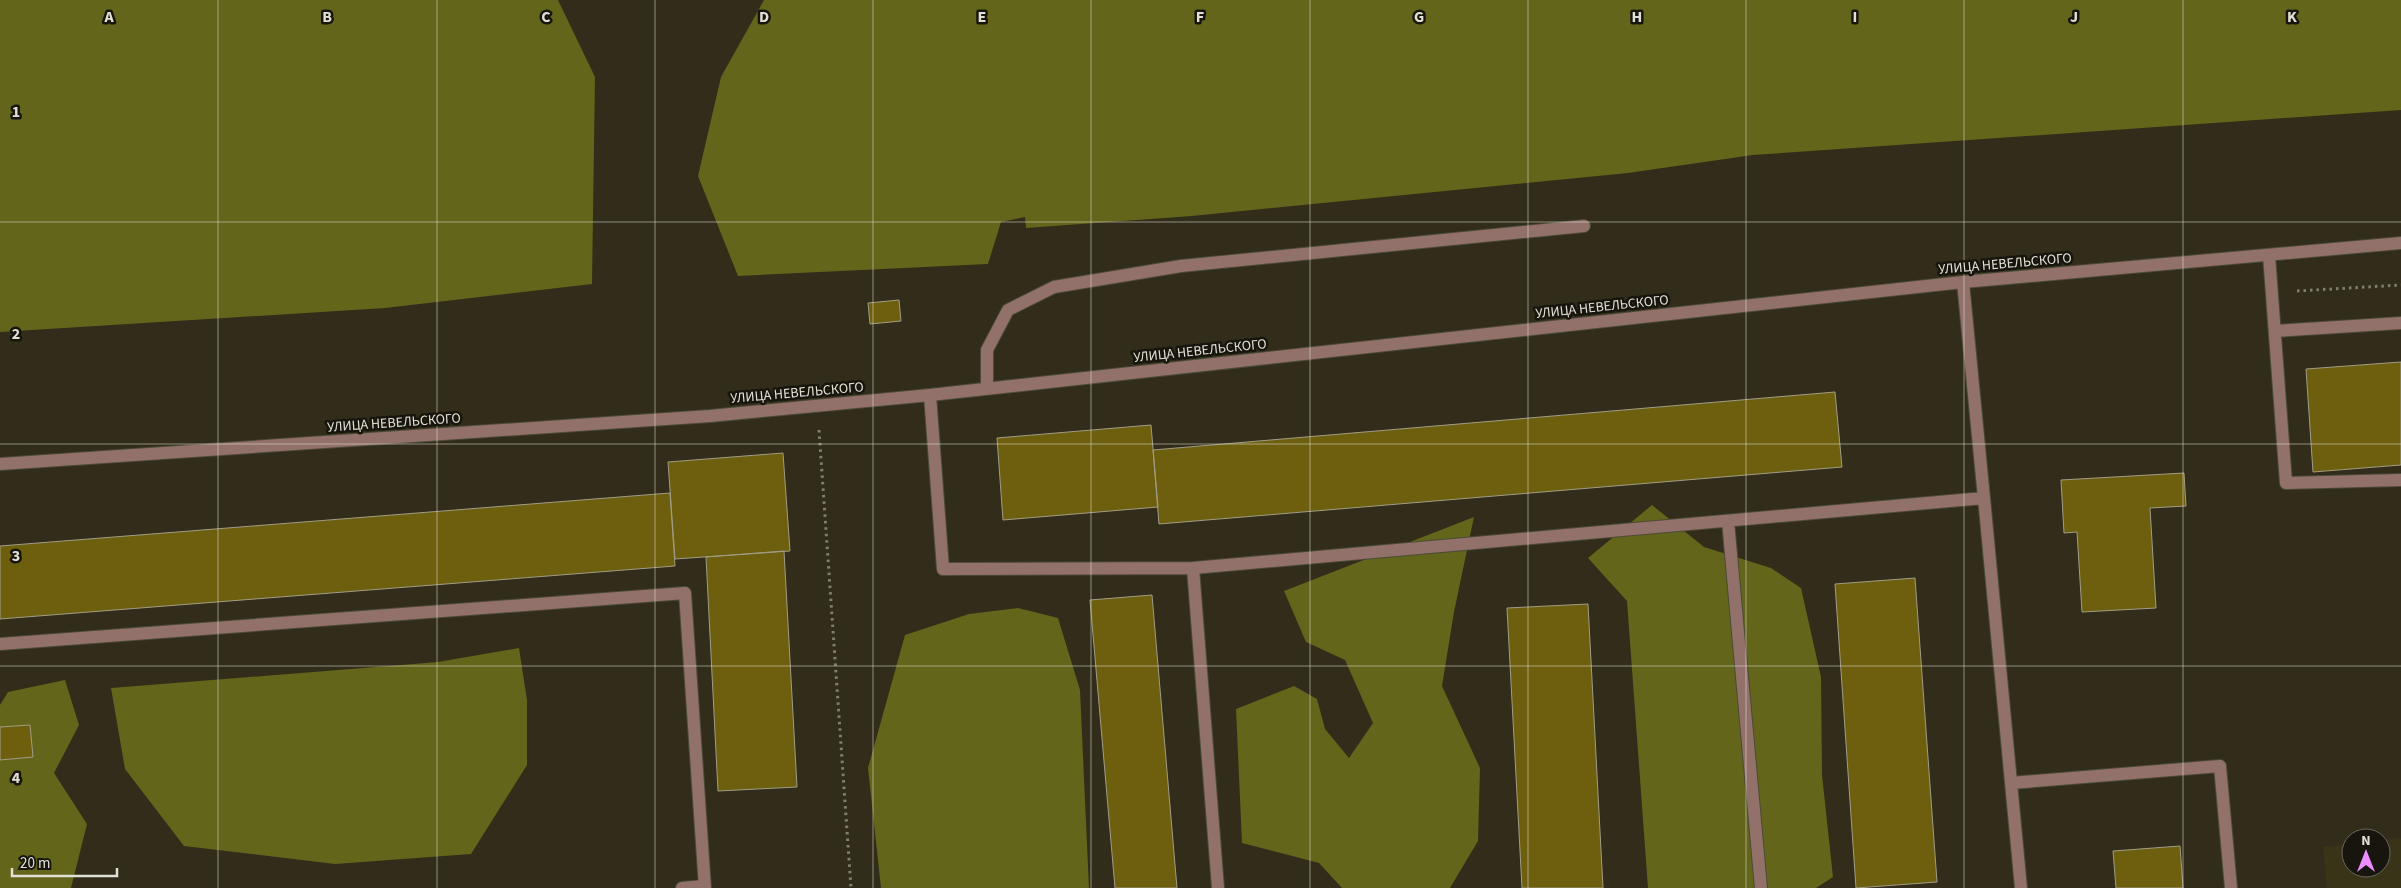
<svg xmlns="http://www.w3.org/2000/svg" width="2401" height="888" font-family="'Source Sans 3',sans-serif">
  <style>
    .built { fill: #393318 }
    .forest { fill: #62651a }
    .building { fill: #6e5f0e; stroke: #a19d86 }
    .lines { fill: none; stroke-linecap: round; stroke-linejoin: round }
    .minor-casing { stroke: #4d4a38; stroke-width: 14 }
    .path { stroke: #827f6f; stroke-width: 3; stroke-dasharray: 2.5 4; stroke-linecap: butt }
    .minor { stroke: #92716b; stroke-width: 12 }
    .grid { fill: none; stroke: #e2e0d4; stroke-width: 1; stroke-opacity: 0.55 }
    .labels { text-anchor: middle; stroke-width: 5; stroke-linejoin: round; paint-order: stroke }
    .street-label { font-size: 14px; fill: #e2e0d4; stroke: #17150d }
    .grid-label { font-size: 16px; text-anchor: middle; font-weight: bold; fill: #e2e0d4; stroke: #17150d; stroke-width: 5; stroke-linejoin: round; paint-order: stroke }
  </style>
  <rect width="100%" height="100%" fill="#312d1a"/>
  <path class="built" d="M2401 838V888H2327L2323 847 2351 844V868H2381V840Z"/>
  <path class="forest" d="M0 0H558L595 77 592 284 385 308 0 332Z
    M764 0H2401V110L1753 155 1628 173 1192 216 1026 228 1025 217 1001 222 988 264 738 276 698 176 721 77Z
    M1652 505 1704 547 1771 568 1801 588 1821 677 1822 775 1833 877 1816 888H1648L1627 601 1588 558Z
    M1474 517 1454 612 1442 686 1480 768 1478 841 1450 888H1342L1319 863 1242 843 1236 709 1294 686 1317 699 1325 729 1349 758 1373 723 1345 660 1306 642 1284 591Z
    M1018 608 1058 618 1080 690 1089 888H881L868 768 905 635 969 614Z
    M519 648 527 700V765L471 854 335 864 184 846 125 769 111 688 438 662Z
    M65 680 79 725 54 773 87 824 71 888H0V705L8 692Z"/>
  <path class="building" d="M899 300 901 321 870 324 868 303Z
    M2401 362V465L2313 472 2306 369Z
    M1835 392 1842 467 1159 524 1153 450Z
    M1151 425 1158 507 1003 520 997 438Z
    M783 453 790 551 675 559 668 462Z
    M2184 473 2186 506 2150 508 2156 608 2082 612 2077 532 2064 533 2061 480Z
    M670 493 675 566 0 619V546Z
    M784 551 797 787 718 791 706 557Z
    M1915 578 1937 882 1856 888 1835 584Z
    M1152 595 1177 888H1115L1090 600Z
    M1588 604 1603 888H1522L1507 608Z
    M30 725 33 757 0 760V727Z
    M2180 846 2183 888H2116L2113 851Z"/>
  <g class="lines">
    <g class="minor-casing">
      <path id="minor" d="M2269 255 2286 483 2401 480
        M2275 331 2401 323
        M987 388V350L1008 310 1054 287 1181 266 1584 226
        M930 395 943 569 1193 568 1218 888
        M0 464 710 416 930 395 1963 282 2401 243
        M1984 498 2021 888
        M1728 521 1761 888
        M1193 568 1984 498 1963 282
        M0 644 685 593 705 888
        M2011 783 2220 766 2231 888
        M682 888 704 886"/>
    </g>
    <path class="path" d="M2297 291 2401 285
      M819 430 851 888"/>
    <use href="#minor" class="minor"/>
  </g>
  <path class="grid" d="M218 0V888M437 0V888M655 0V888M873 0V888M1091 0V888M1310 0V888M1528 0V888M1746 0V888M1964 0V888M2183 0V888M0 222H2401M0 444H2401M0 666H2401"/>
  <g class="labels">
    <g class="street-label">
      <text transform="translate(2005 263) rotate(-5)" y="5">УЛИЦА НЕВЕЛЬСКОГО</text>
      <text transform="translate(1602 306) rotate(-6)" y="5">УЛИЦА НЕВЕЛЬСКОГО</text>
      <text transform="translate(1200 350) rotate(-6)" y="5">УЛИЦА НЕВЕЛЬСКОГО</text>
      <text transform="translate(797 392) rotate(-5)" y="5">УЛИЦА НЕВЕЛЬСКОГО</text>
      <text transform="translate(394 422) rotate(-4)" y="5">УЛИЦА НЕВЕЛЬСКОГО</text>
    </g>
  </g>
  <g class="grid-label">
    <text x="109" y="22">A</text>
    <text x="327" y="22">B</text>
    <text x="546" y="22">C</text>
    <text x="764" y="22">D</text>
    <text x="982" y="22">E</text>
    <text x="1200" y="22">F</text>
    <text x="1419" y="22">G</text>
    <text x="1637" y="22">H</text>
    <text x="1855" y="22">I</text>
    <text x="2074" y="22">J</text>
    <text x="2292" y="22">K</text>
    <text x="16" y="117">1</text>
    <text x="16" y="339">2</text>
    <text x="16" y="561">3</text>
    <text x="16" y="783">4</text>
  </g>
  <g transform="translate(2366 853)"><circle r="24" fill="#17150d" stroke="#68665d"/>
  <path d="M0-4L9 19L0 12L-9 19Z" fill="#eb8dfc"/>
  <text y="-8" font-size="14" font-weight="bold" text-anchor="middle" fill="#e2e0d4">N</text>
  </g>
  <path d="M12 868v8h105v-8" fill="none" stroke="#e2e0d4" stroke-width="2.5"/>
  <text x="20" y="868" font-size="15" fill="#e2e0d4" stroke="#17150d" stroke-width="4" paint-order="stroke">20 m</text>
</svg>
